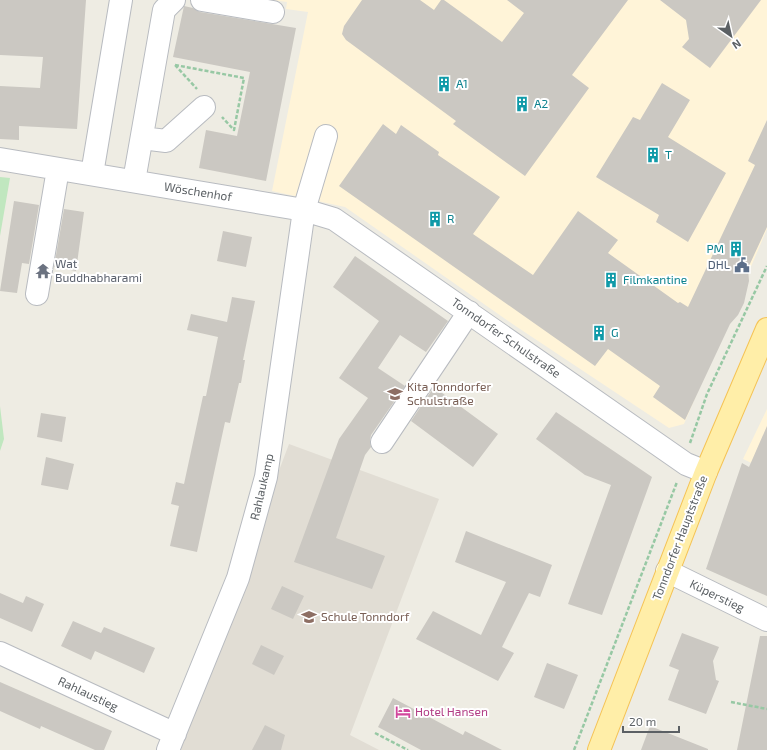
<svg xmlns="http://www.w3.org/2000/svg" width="767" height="750" font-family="'Exo 2',sans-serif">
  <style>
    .commercial { fill: #fff4d8 }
    .education { fill: #e1ddd4 }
    .green { fill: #c0e7bf }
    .building { fill: #cbc8c2 }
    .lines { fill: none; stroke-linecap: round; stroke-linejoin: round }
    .minor-casing { stroke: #b8bbc0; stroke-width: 24 }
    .major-casing { stroke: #f5c355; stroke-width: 24 }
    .path { stroke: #97c8a4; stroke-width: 2.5; stroke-dasharray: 4 2; stroke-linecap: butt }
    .minor { stroke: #fff; stroke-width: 22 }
    .major { stroke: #ffeea8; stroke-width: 22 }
    .labels { text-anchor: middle; stroke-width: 4; stroke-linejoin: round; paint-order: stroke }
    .culture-label { font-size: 12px; fill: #0d838f; stroke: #fff; text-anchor: start }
    .street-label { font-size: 12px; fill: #5b6064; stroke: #fff }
    .worship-label { font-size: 12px; fill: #5b616d; stroke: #fff; text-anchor: start }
    .service-label { font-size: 12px; fill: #4e5e75; stroke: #fff; text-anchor: end }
    .education-label { font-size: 12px; fill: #785e54; stroke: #fff; text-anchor: start }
    .hotel-label { font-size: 12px; fill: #b23c85; stroke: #fff; text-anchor: start }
  </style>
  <rect width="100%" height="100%" fill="#eeece3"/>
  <path class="commercial" d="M272 0H767V229L684 424 669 428 514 325 345 207 272 191 308 12 286 9 287 2Z
    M767 409V470L743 459Z"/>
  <path class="education" d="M289 444 439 499 350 735 379 750H174Z"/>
  <path class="green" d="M0 177 10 178 0 236Z
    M0 406 4 439 0 451Z"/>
  <path class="building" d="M0 0H86L77 129 19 126V140L0 139V86L40 88 43 57 0 55Z
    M362 0H420L434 10 441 0H444L502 42 524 13 507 0H628L572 75 589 88 525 176 453 124 456 121 346 40 342 34 344 26Z
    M660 0H761L710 68 682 47 689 39 686 20Z
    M184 6 193 8 200 12 296 28 266 181 199 168 206 130 237 136 250 72 173 57Z
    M662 83 690 100 668 137 726 173 688 242 656 222 659 215 596 177 633 117 640 120Z
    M767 120V227L748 268 749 281 744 303 738 315 730 324 685 420 653 397 660 386 608 349 595 366 339 186 383 124 396 134 401 125 439 152 438 155 500 197 473 234 533 275 578 211 618 240 608 253 678 303 680 302 688 307 755 165 748 161Z
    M14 201 39 205 29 264 22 263 17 293 0 291Z
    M64 209 84 212 76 271 54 267Z
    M223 231 252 237 246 267 217 261Z
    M355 256 448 321 426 352 400 335 378 368 405 386 371 435 370 441 371 447 365 455 336 538 385 556 372 589 294 562 339 439 368 398 339 378 379 321 333 287Z
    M232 297 255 301 243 360H245L241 383H239L230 423 225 422 197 552 170 546 179 506 171 504 176 482 184 484 203 396H206L218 337 187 330 191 314 227 322Z
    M434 387 498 434 473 467 411 421Z
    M556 412 652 477 602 615 568 604 611 485 585 475 536 439Z
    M41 413 66 417 62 442 37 437Z
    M767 426V596L706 569 742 463 749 467Z
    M46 457 74 464 68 490 41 485Z
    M466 531 552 565 540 597 529 593 502 647 514 653 498 681 416 639 433 611 481 635 506 582 455 562Z
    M282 586 304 596 293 619 271 609Z
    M0 593 23 603 26 596 44 604 32 632 0 618Z
    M73 621 101 633 104 627 155 648 144 673 95 651 91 660 61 646Z
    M682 633 719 647 713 661 716 680 719 681 706 714 668 700 679 670 669 666Z
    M760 636H767V750H737Z
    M261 645 284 656 274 675 252 664Z
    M547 663 578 675 564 709 534 697Z
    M0 682 112 731 104 750H95L41 726 40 729 0 711Z
    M393 698 463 735 465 731 502 750H421L378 727Z
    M265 725 285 735 281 750H252Z
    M650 726 708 749V750H641Z"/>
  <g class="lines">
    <g class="minor-casing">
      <path id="minor" d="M202 0 273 12
        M142 138 166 141 204 107
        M0 159 304 210 334 219 686 464 706 472
        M92 174 121 0
        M134 181 164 10 174 0
        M37 294 58 169
        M382 442 469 312
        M667 571 767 620
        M0 653 175 734
        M168 750 238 578 266 477 304 210 326 136"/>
    </g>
    <g class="major-casing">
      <path id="major" d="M599 750 706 472 767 329"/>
    </g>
    <path class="path" d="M175 65 244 78 234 130 222 117
      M175 65 197 89
      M690 443 707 394 767 266
      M731 702 767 709
      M375 733 408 750
      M574 750 677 482"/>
    <use href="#minor" class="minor"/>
    <use href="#major" class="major"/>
  </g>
  <defs>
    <g id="building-bare" transform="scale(1.2)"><path d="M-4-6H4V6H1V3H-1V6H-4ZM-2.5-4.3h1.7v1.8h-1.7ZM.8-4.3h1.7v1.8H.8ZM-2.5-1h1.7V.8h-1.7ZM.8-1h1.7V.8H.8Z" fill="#0f9aa8" stroke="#fff" stroke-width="2.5" paint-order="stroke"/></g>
    <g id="civic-bare" transform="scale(1.2)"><path d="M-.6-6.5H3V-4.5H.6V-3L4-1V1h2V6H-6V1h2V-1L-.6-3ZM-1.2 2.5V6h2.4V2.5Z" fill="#5c6f8a" stroke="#fff" stroke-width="2.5" paint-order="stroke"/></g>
    <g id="temple-bare" transform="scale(1.2)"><path d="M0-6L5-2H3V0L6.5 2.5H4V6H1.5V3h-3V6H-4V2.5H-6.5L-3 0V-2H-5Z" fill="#6b7280" stroke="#fff" stroke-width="2.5" paint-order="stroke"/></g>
    <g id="school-bare" transform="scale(1.2)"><path d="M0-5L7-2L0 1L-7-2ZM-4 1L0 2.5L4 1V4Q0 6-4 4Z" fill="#8d6e63" stroke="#fff" stroke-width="2.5" paint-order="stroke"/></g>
    <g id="hotel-bare" transform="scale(1.2)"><path d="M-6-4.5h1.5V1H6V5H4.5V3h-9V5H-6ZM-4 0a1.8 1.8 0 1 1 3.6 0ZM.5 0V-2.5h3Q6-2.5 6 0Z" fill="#d1479c" stroke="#fff" stroke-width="2.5" paint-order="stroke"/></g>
  </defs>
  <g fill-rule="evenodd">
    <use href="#building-bare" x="444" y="84"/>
    <use href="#building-bare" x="522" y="104"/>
    <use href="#building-bare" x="653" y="155"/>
    <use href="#building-bare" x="435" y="219"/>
    <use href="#building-bare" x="736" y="249"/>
    <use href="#civic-bare" x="742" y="265"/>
    <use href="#temple-bare" x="43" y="271"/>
    <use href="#building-bare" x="611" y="280"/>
    <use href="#building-bare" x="599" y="333"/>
    <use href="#school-bare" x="395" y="394"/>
    <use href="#school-bare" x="309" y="617"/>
    <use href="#hotel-bare" x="403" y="712"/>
  </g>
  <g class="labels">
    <g class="culture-label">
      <text x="456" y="88">A1</text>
      <text x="534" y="108">A2</text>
      <text x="665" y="159">T</text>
      <text x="447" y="223">R</text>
      <text x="724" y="253" text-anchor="end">PM</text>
      <text x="623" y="284">Filmkantine</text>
      <text x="611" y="337">G</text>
    </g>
    <g class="street-label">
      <text transform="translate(198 192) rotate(9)" y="4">Wöschenhof</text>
      <text transform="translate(506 338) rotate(35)" y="4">Tonndorfer Schulstraße</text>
      <text transform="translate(262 487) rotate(-77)" y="4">Rahlaukamp</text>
      <text transform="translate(680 538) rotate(-69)" y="4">Tonndorfer Hauptstraße</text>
      <text transform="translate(717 596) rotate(26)" y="4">Küperstieg</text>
      <text transform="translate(88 694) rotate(25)" y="4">Rahlaustieg</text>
    </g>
    <g class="worship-label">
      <text x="55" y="268">Wat<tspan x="55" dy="14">Buddhabharami</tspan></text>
    </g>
    <g class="service-label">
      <text x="730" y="269">DHL</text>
    </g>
    <g class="education-label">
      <text x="407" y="391">Kita Tonndorfer<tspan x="407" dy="14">Schulstraße</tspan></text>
      <text x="321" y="621">Schule Tonndorf</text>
    </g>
    <g class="hotel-label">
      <text x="415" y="716">Hotel Hansen</text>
    </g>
  </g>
  <g transform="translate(731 36) rotate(146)" stroke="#ffffff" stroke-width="3" paint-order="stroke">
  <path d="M0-3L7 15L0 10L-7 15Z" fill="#5b6064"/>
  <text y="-6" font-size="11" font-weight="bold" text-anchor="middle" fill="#5b6064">N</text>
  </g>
  <path d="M623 726v6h56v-6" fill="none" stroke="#5b6064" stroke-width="2"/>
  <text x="629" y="726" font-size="12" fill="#5b6064" stroke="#ffffff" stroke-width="3" paint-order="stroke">20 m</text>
</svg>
